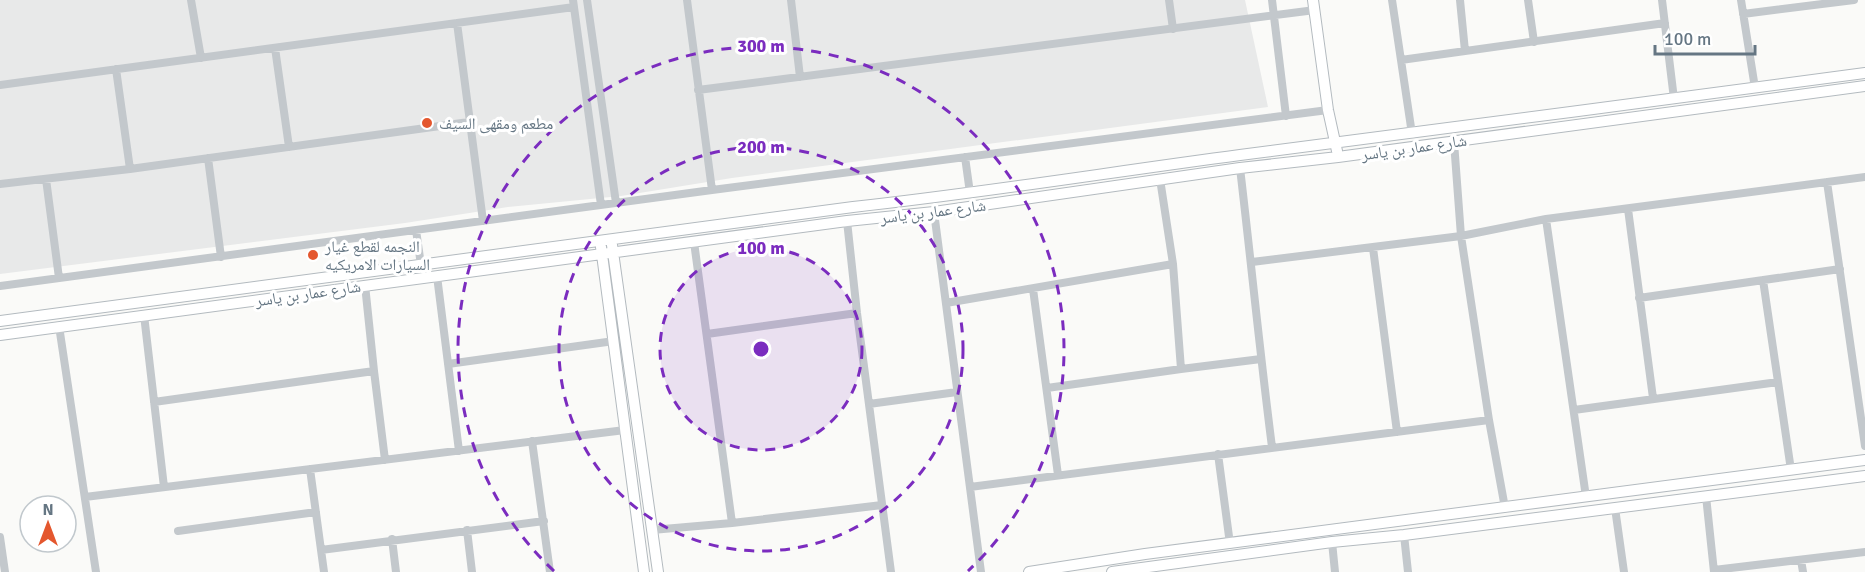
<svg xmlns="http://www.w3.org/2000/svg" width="1865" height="572" font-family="Signika,'Noto Naskh Arabic',sans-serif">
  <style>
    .built { fill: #e8e9e9 }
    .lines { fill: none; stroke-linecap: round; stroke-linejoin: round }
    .secondary-casing { stroke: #b3babf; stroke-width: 12 }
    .street { stroke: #c3c8cc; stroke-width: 8 }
    .secondary { stroke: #fff; stroke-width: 10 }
    .ring { fill: none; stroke: #7b2cbf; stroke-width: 3; stroke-dasharray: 10 8 }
    .poi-dot { fill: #e4572e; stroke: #fff; stroke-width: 2 }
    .labels { text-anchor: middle; stroke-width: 6; stroke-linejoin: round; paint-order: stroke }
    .poi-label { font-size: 16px; fill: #657683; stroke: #fff; text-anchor: start }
    .street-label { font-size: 16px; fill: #657683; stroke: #fff }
    .centre { fill: #7b2cbf; stroke: #fff; stroke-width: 3 }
    .ring-label { font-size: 18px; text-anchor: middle; font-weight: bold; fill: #7b2cbf; stroke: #fff; stroke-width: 6; stroke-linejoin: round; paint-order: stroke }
  </style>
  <rect width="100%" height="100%" fill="#fafaf8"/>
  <path class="built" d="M0 0H1245L1268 107 732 178 621 196 508 207 405 223 0 274Z"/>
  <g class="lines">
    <g class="secondary-casing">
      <path id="secondary" d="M1313 0 1328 110 1337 151
        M612 245 658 572
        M601 247 644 572
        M0 321 853 207C982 193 1111 172 1240 155 1448 128 1657 101 1865 73
        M0 335 847 221 934 212 1240 168 1338 157 1865 86
        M1029 572 1145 554 1865 460
        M1112 572 1332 542 1404 535 1865 476"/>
    </g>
    <path class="street" d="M191 0 201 58
      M573 0 601 205
      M587 0 616 203
      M687 0 712 190
      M791 0 800 77
      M1169 0 1173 29
      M1272 0 1286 116
      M1392 0 1412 134
      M1460 0 1465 51
      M1528 0 1534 42
      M1662 0 1674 99
      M1741 0 1755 88
      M1743 14 1854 0
      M457 23 483 221
      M275 48 289 147
      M1401 60 1665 23
      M116 69 130 169
      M0 85 574 7
      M698 90 1315 10
      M1454 142 1461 236 1489 420 1505 508
      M965 157 970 193
      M208 158 221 257
      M1240 168C1251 261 1260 354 1272 447
      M46 179 59 278
      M1160 179 1173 264 1181 369
      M1827 182 1865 446
      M0 184 130 169 469 122
      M1628 209 1653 398
      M934 212 981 572
      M1546 219 1586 497
      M847 221 857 313 891 572
      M416 230 421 265
      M694 242 732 523
      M1373 248 1397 432
      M1252 262 1461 236 1546 219 1865 177
      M437 276 459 451
      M1763 280 1791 470
      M0 286 712 190 1328 110
      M1033 289 1058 475
      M1639 298 1840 269
      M946 303 1173 264
      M144 315 164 487
      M59 326 96 572
      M707 334 857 313
      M448 364 614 341
      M374 371 385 460
      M1047 388 1181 369 1261 359
      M154 402 374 371 365 285
      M869 404 957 392
      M1574 410 1778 382
      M532 441 550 572
      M1218 454 1230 544
      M310 469 324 572
      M970 487 1489 420
      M1706 496 1714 572
      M85 497 625 430
      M1615 508 1624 572
      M467 530 472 572
      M652 530 732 523 882 505
      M178 531 316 512
      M1404 535 1408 572
      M0 537 5 572
      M392 539 396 572
      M1332 542 1335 572
      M321 550 544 521
      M1801 560 1803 572
      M1714 570 1865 552"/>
    <use href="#secondary" class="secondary"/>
  </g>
  <circle cx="761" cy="349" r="101" fill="#7b2cbf" fill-opacity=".12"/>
  <g class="ring">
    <circle cx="761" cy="349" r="101"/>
    <circle cx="761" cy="349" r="202"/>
    <path d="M554 571A303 303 0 1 1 968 571"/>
  </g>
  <g class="poi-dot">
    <circle cx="427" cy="123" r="6"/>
    <circle cx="313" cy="255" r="6"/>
  </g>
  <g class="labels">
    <g class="poi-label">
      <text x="439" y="129">مطعم ومقهى السيف</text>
      <text x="325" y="252">النجمه لقطع غيار<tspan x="325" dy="18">السيارات الامريكيه</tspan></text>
    </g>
    <g class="street-label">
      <text transform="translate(1414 147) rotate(-8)" y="6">شارع عمار بن ياسر</text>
      <text transform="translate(933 211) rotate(-7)" y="6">شارع عمار بن ياسر</text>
      <text transform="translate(308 293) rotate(-8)" y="6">شارع عمار بن ياسر</text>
    </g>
  </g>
  <circle cx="761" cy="349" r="9" class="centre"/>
  <g class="ring-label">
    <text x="761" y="52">300 m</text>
    <text x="761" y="153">200 m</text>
    <text x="761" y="254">100 m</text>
  </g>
  <g transform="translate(48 524)"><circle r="28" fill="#ffffff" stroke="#c1c8cd" stroke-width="1.5"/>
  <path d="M0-4.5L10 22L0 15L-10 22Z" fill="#e4572e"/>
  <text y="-9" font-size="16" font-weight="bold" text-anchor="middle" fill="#657683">N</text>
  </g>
  <path d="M1655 45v9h100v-9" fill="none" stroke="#657683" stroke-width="3"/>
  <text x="1664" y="45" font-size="18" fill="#657683" stroke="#ffffff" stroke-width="4.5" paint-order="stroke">100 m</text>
</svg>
